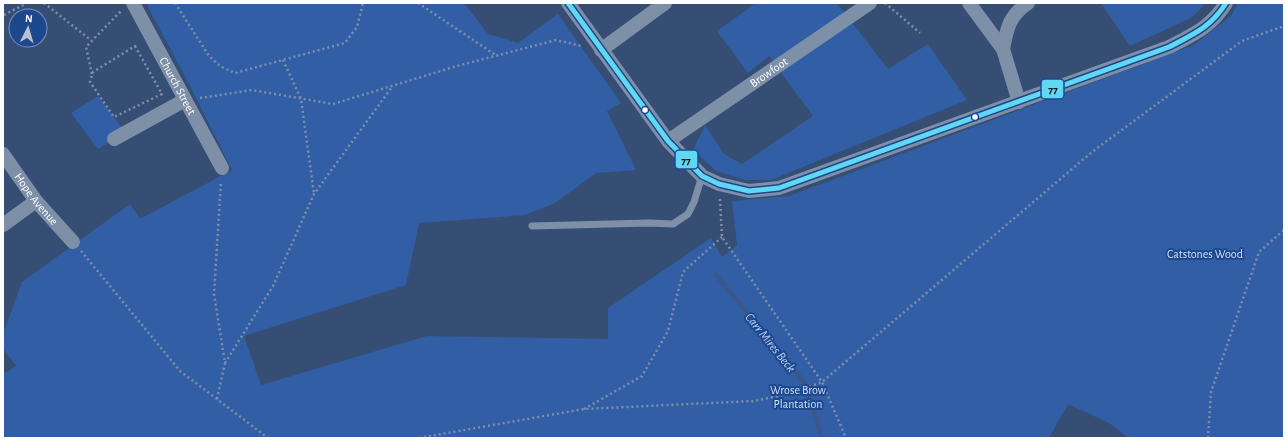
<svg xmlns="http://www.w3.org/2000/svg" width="1287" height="441" font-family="'Alegreya Sans',sans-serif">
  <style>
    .green { fill: #315ea4 }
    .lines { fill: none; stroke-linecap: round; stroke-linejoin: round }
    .stream { stroke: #3b588b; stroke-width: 4.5 }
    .path { stroke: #7e8fa8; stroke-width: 2.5; stroke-dasharray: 2 3; stroke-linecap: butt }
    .service { stroke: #7e8fa8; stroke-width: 7 }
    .minor { stroke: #7e8fa8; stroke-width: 14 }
    .bus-1-casing { stroke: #1d488e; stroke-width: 8 }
    .bus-1 { stroke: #60d8f3; stroke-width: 5 }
    .bus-dot { fill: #fff; stroke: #1d488e; stroke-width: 1.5 }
    .labels { text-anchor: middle; stroke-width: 4; stroke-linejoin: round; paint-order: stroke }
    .street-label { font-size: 12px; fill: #fff; stroke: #1d488e }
    .park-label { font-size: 12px; fill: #d0e1f9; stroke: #1d488e }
    .water-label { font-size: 13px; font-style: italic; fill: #b7cff4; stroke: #1d488e }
    .line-badge { stroke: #1d488e; stroke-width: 1.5 }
    .pale-badge-label { font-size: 11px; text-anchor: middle; font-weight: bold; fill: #111 }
  </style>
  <rect width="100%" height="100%" fill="#374e74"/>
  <path class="green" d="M146 3H464L488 34 518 43 558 14 621 103 607 111 636 170 596 173 555 203 525 215 419 223 406 285 244 336 261 385 427 336 608 339V308L711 238 722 257 737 245 732 201 789 196 1194 45 1231 16 1238 3H1284V438H1129L1109 423 1068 404 1049 438H3V374L16 366 3 348V334L22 282 130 204 140 219 232 170 191 88Z
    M756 3H837L888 69 928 44 967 100 771 180H745L716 171 693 150 705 125 724 154 742 164 813 116 769 56 748 73 717 31Z
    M1101 3H1206L1191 18 1130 46Z
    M98 96 125 132 98 149 71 113Z"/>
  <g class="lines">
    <path class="stream" d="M716 275 805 383 822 438"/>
    <path class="path" d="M44 3 92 41
      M175 3 209 56 220 66 235 73 345 43 357 27 363 3
      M418 3 497 56
      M885 3 920 33
      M4 15 27 3
      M135 46 162 94 114 117 90 82 93 72Z
      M283 60 301 99 314 194
      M92 74 86 47 121 11
      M200 98 252 90 333 104 457 66 556 40 581 46
      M720 199 722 237 822 382 846 438
      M81 251 180 371 268 438
      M225 363 273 286 314 194 392 87
      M217 399 225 363 214 294 221 181
      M584 409 642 376 668 331 683 272 722 237
      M419 438 584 409 754 401 796 392 822 382 1092 152 1242 41 1284 26
      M1208 438 1211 392 1259 252 1284 230"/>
    <path class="service" d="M532 226 649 223 673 224 688 214 694 202 702 176"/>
    <g class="minor">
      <path id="s1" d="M133 3 222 168"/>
      <path d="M568 3 668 141 702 176 719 184 749 191 779 188 1169 47C1194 34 1211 27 1226 3"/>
      <path d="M969 3 1003 49 1019 102"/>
      <path d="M1003 49C1007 28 1009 16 1028 3"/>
      <path d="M601 50 665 3"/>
      <path d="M114 139 185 100"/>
      <path id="s2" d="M668 141 870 3"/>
      <path id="s3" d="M3 154 36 201 73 242"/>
      <path d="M3 225 36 201"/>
    </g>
    <g class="bus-1-casing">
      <path id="bus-1" d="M568 3 668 141 702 176 719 184 749 191 779 188 1169 47C1194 34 1211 27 1226 3"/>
    </g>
    <use href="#bus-1" class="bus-1"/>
  </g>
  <g class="bus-dot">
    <circle cx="645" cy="110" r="3.5"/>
    <circle cx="975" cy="117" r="3.5"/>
  </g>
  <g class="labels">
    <g class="street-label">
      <text dy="4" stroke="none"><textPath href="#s2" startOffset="122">Browfoot</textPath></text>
      <text dy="4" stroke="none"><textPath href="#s1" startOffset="94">Church Street</textPath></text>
      <text dy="4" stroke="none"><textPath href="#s3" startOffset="56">Hope Avenue</textPath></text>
    </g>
    <g class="park-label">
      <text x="1205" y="258">Catstones Wood</text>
      <text x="798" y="394">Wrose Brow<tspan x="798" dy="14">Plantation</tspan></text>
    </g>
    <g class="water-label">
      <text transform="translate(771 342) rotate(51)" y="5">Carr Mires Beck</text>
    </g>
  </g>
  <g class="line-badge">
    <rect x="1041" y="79" width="23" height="20" rx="4" fill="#60d8f3"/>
    <rect x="675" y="150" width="23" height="19" rx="4" fill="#60d8f3"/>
  </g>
  <g class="pale-badge-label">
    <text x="1053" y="93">77</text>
    <text x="686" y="164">77</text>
  </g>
  <rect width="1287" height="441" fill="none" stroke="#ffffff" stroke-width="8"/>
  <g transform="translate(28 28) rotate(5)"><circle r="19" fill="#1d488e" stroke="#7791bb"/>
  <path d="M0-3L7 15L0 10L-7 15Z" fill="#b9c1ce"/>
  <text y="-6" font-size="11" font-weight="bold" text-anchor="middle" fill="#ffffff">N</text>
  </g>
</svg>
